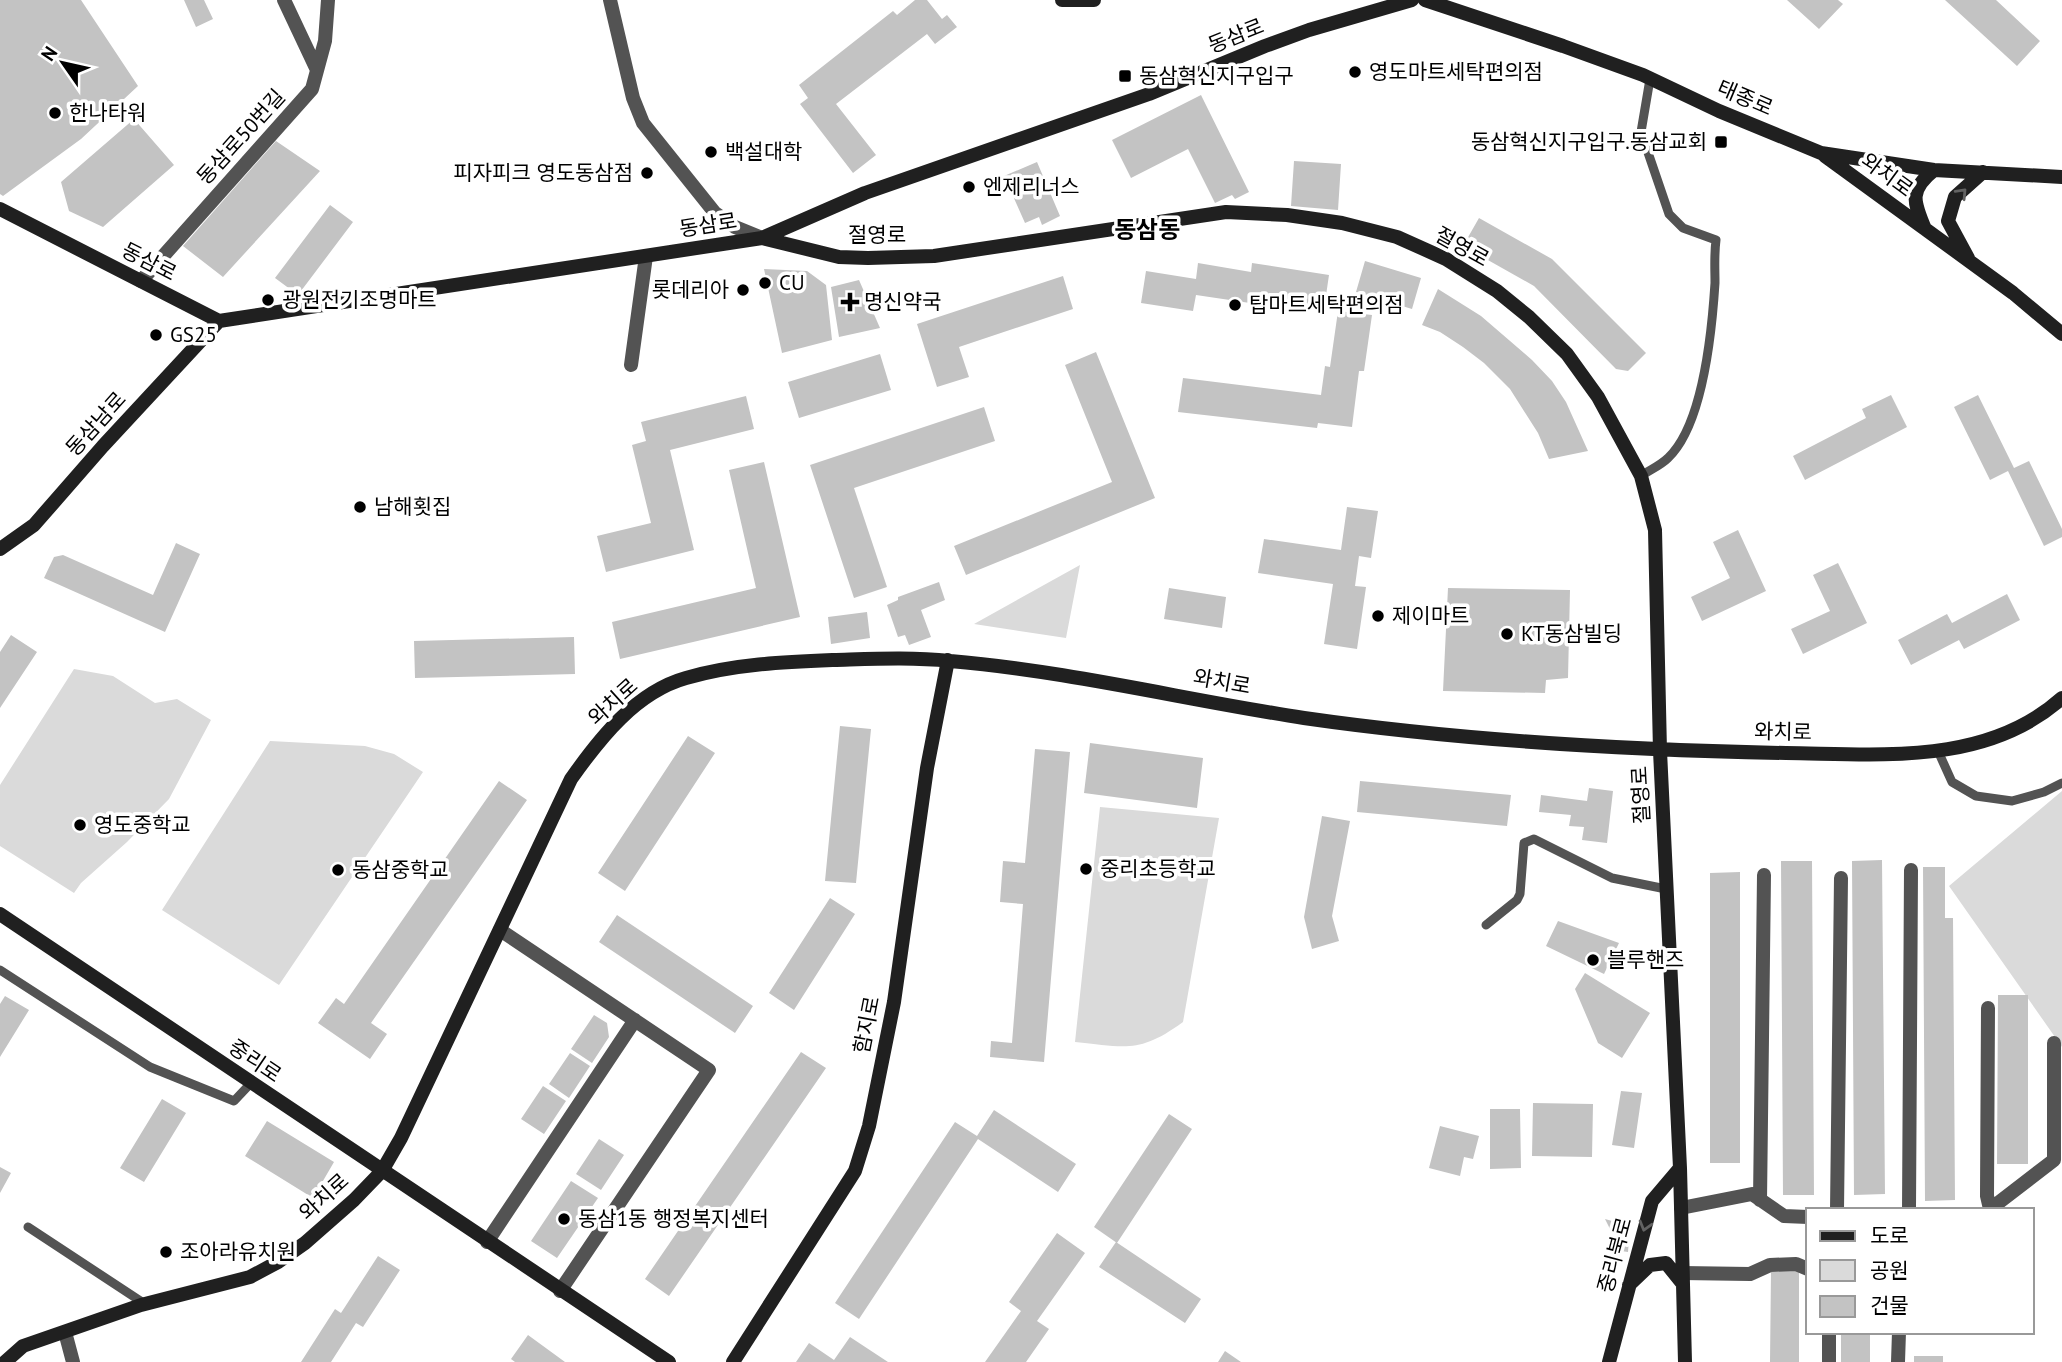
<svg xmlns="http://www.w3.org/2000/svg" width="2062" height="1362" font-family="'PT Sans','Noto Sans KR',sans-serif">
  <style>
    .green { fill: #dadada }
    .building { fill: #c3c3c3 }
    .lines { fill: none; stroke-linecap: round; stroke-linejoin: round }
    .lane { stroke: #535353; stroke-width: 9 }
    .street { stroke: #535353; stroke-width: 14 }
    .secondary { stroke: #202020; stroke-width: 14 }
    .oneway { stroke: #636363 }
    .poi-dot { fill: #000; stroke: #fff; stroke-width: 2.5 }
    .labels { text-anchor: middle; stroke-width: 7; stroke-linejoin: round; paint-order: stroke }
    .street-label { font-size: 21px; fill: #000; stroke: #fff }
    .poi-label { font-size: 21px; fill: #000; stroke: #fff; text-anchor: start }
    .quarter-label { font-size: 24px; font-weight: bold; fill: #000; stroke: #fff }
  </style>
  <rect width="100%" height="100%" fill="#fff"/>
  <path class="green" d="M1080 565 1066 638 974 624Z
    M74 669 113 676 155 703 177 699 211 720 169 799 127 842 81 883 74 893 0 846V785Z
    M270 741 365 746 394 754 423 772 279 985 162 910Z
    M2062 791V1047L1949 886Z
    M1100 807 1219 818 1183 1022C1139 1054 1126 1047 1075 1042Z"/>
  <path class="building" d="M0 0H81L138 86 81 139 3 196 0 194Z
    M184 0H204L213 19 196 27Z
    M915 0H927L942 19 947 15 957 27 935 44 927 34 836 104 876 155 853 173 800 104 808 98 799 85 893 11 897 15Z
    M1787 0H1838L1843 4 1819 29Z
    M1945 0H1996L2040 41 2017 66Z
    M1201 95 1249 192 1235 199 1232 195 1215 203 1188 149 1131 178 1112 140Z
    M134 119 174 165 103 227 69 211 61 182Z
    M276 141 320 171 223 277 183 246Z
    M1294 161 1341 164 1338 210 1291 206Z
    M1037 162 1060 216 1042 225 1039 217 1025 223 1004 176Z
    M330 205 353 222 298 295 275 278Z
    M1479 218 1552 259 1646 353 1628 371 1616 369 1534 286 1463 246Z
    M1365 261 1421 278 1412 309 1356 292Z
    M1198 263 1251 272 1252 263 1329 275 1324 309 1251 297 1250 303 1196 295 1193 311 1141 303 1146 271 1196 279Z
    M764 269 807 271 826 285 832 340 782 353Z
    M1063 276 1073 309 959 347 969 377 937 387 917 324Z
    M859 280 880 328 839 337 831 287Z
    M1438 289 1481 316 1532 360 1552 381 1566 402 1588 451 1549 459 1538 433 1510 389 1484 363 1463 347 1440 332 1422 325Z
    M1338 311 1372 315 1364 371H1359L1352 427 1318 423 1317 428 1178 412 1183 378 1321 395 1325 366 1330 367Z
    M1096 352 1155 498 966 575 954 546 1112 482 1065 365Z
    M880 354 891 390 799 418 788 382Z
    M1891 395 1907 427 1805 480 1793 456 1866 418 1862 409Z
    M1978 395 2014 468 2029 461 2062 529V537L2044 546 2008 471 1990 480 1954 407Z
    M746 396 754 429 670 450 694 550 606 572 597 536 651 523 632 445 646 441 641 422Z
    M984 407 995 441 854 488 887 587 854 598 810 465Z
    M764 462 800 617 620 659 612 622 756 588 729 470Z
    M1347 507 1378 511 1371 558 1359 556 1355 586 1366 587 1357 649 1324 644 1333 584 1258 573 1264 539 1341 550Z
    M1738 530 1766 591 1702 621 1691 597 1730 578 1713 542Z
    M176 543 200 554 165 632 44 578 54 557 63 555 153 595Z
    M1838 563 1867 623 1803 654 1791 629 1830 611 1813 575Z
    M939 582 945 600 921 610 931 637 909 645 905 635 898 637 887 605 898 600V597Z
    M1169 588 1226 597 1222 628 1164 619Z
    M1448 588 1570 590 1568 678 1546 680 1545 693 1443 691Z
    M2007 594 2020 620 1964 649 1959 640 1911 665 1898 640 1947 614 1952 623Z
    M867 612 870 638 831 644 828 617Z
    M11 635 37 652 0 708V652Z
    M574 637 575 674 415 678 414 641Z
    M840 726 871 729 856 883 825 881Z
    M688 736 715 753 625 891 598 873Z
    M1090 743 1203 758 1197 808 1084 793Z
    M1035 749 1070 752 1044 1062 990 1057 991 1041 1012 1043 1023 904 1000 902 1003 861 1025 863Z
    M499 781 527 800 371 1023 387 1034 370 1059 318 1023 336 998 344 1004Z
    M1360 781 1511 795 1507 826 1357 812Z
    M1589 788 1613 791 1607 843 1582 840 1584 827 1569 826 1571 815 1539 812 1541 795 1587 801Z
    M1322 816 1350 821 1332 916 1339 941 1312 949 1304 917Z
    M1882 860 1885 1194 1854 1195 1852 861Z
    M1781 861H1812L1814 1195H1783Z
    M1923 867H1945V918H1953L1955 1200 1925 1201Z
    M1740 872V1163H1710V873Z
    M830 898 855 914 794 1010 769 993Z
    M617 915 753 1006 735 1033 599 942Z
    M1558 921 1619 943 1604 974 1546 946Z
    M1585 973 1650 1013 1622 1058 1598 1043 1575 989Z
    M1998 995H2028V1164H1997Z
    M5 996 29 1010 0 1057V1004Z
    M594 1015 607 1023 609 1037 592 1063 571 1049Z
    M801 1052 826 1068 669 1296 645 1279Z
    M570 1053 590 1066 569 1098 549 1084Z
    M543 1086 566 1101 544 1134 521 1119Z
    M1621 1091 1642 1093 1634 1148 1612 1145Z
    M162 1099 186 1113 144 1182 120 1168Z
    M1533 1103 1593 1104 1592 1157 1532 1156Z
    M1490 1109H1520L1521 1168 1490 1169Z
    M994 1110 1076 1164 1058 1192 978 1139 859 1319 835 1303 955 1122 977 1136Z
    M1169 1114 1192 1129 1117 1243 1094 1227Z
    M267 1121 334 1162 313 1198 245 1156Z
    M1440 1126 1479 1136 1473 1159 1464 1157 1460 1176 1429 1168Z
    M599 1139 624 1155 601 1190 576 1174Z
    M0 1167 11 1173 0 1193Z
    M571 1181 598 1198 557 1258 531 1241Z
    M1605 1219 1630 1226 1628 1252 1621 1251Z
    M1057 1233 1085 1253 1037 1321 1049 1329 1026 1362H985L1021 1311 1009 1302Z
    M1116 1242 1201 1299 1185 1323 1099 1267Z
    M378 1256 400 1270 363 1327 356 1323 331 1362H301L335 1309 341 1313Z
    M1771 1271H1799V1362H1770Z
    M1841 1332H1870V1362H1841Z
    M528 1335 565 1362H515L511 1359Z
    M850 1337 888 1362H796L809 1343 834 1360Z
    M1225 1351 1241 1362H1218Z
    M1914 1356H1943V1362H1914Z"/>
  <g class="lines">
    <path class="lane" d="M1641 476C1650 470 1661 465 1668 458 1703 425 1712 330 1715 283 1715 269 1714 255 1716 240L1683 228 1669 214 1641 132 1650 79
      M1938 751 1952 782 1976 796 2012 801 2044 792 2062 783
      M1486 925 1517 900 1520 894 1524 843 1534 839 1612 878 1666 889
      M0 970 150 1067 234 1101 251 1083
      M28 1227 145 1304"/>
    <path class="street" d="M284 0 317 70
      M610 0 633 98 643 123 715 213 735 227 762 238
      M141 281 312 89 325 41 328 0
      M631 365 646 256
      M500 930 709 1070 560 1291
      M1988 1008 1987 1196 1990 1209
      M1760 1200 1764 875
      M1681 1208 1752 1194 1784 1216 1808 1217
      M1837 1210 1841 878
      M1909 1210 1911 870
      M1989 1210 2054 1160V1043
      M487 1242 635 1020
      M1682 1273 1750 1274 1770 1265 1796 1264 1808 1269
      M65 1332 73 1362
      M1829 1332V1362
      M1898 1362 1899 1332"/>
    <path class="secondary" d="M1062 0H1094
      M1425 0 1563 46 1643 75 1719 111 1821 153 1934 170 2062 177
      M1825 156 2013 293 2062 334
      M0 209 219 321 762 238 865 193 1149 94 1265 46 1309 30 1412 0
      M1925 229C1913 201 1909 190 1934 170
      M762 238 839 257 868 258 934 256 1226 212 1287 215 1342 223 1397 237 1446 259 1497 291 1529 317 1567 354 1598 397 1641 476 1655 530 1660 751 1680 1168 1685 1362
      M1968 258 1948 221 1955 197 1983 172
      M0 549 34 525 103 446 219 321
      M0 914 669 1362
      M1629 1285 1650 1265 1666 1263 1683 1284
      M5 1362 23 1346 141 1305 250 1277 278 1262 305 1243 354 1200 382 1171 401 1138 571 779C600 738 636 692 686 678 734 664 784 662 833 660 872 659 911 657 950 661 1069 671 1186 700 1304 718 1464 741 1625 750 1786 753 1880 754 1986 766 2062 698
      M733 1362 855 1171 869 1126 894 1002 927 768 948 660
      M1609 1362 1652 1201 1680 1168"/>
  </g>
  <defs><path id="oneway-chevron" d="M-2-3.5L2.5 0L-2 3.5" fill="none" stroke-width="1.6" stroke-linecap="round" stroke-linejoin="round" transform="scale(1.75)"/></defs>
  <g class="oneway">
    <use href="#oneway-chevron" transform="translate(1962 193) rotate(-47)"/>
    <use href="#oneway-chevron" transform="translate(1645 1226) rotate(106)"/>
  </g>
  <g class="poi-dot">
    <circle cx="1355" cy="72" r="7"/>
    <rect x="1118" y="69" width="14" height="14" rx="3.5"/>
    <circle cx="55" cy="113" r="7"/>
    <rect x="1714" y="135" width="14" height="14" rx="3.5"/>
    <circle cx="711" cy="152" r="7"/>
    <circle cx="647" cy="173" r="7"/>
    <circle cx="969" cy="187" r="7"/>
    <circle cx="765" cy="283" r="7"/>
    <circle cx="743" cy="290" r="7"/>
    <circle cx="268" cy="300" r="7"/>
    <path d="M846.5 291.5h7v7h7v7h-7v7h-7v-7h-7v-7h7z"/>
    <circle cx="1235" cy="305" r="7"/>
    <circle cx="156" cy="335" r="7"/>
    <circle cx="360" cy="507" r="7"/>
    <circle cx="1378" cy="616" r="7"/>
    <circle cx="1507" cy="634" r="7"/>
    <circle cx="80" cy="825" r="7"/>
    <circle cx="1086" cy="869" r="7"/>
    <circle cx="338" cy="870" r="7"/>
    <circle cx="1593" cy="960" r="7"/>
    <circle cx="564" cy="1219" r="7"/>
    <circle cx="166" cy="1252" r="7"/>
  </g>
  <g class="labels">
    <g class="street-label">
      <text transform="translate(1236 36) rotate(-22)" y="7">동삼로</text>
      <text transform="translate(1745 98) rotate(23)" y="7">태종로</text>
      <text transform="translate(241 137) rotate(-48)" y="7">동삼로50번길</text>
      <text transform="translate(1887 175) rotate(36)" y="7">와치로</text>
      <text transform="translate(708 225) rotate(-9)" y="7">동삼로</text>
      <text x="877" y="242">절영로</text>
      <text transform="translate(1462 247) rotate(29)" y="7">절영로</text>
      <text transform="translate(149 262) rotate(27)" y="7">동삼로</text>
      <text transform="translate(96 424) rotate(-48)" y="7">동삼남로</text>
      <text transform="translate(1222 682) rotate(10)" y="7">와치로</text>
      <text transform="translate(613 702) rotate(-42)" y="7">와치로</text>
      <text transform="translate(1783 732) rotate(1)" y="7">와치로</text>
      <text transform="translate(1641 795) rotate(-93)" y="7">절영로</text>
      <text transform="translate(867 1025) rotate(-79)" y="7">함지로</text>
      <text transform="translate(255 1061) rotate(34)" y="7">중리로</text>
      <text transform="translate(324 1197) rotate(-42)" y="7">와치로</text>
      <text transform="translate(1615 1255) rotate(-75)" y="7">중리북로</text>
    </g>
    <g class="poi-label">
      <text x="1369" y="79">영도마트세탁편의점</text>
      <text x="1139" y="83">동삼혁신지구입구</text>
      <text x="69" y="120">한나타워</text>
      <text x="1707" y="149" text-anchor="end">동삼혁신지구입구.동삼교회</text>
      <text x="725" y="159">백설대학</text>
      <text x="633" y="180" text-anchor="end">피자피크 영도동삼점</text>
      <text x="983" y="194">엔제리너스</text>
      <text x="779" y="290">CU</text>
      <text x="729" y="297" text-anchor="end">롯데리아</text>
      <text x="282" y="307">광원전기조명마트</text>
      <text x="864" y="309">명신약국</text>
      <text x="1249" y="312">탑마트세탁편의점</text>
      <text x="170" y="342">GS25</text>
      <text x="374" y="514">남해횟집</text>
      <text x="1392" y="623">제이마트</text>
      <text x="1521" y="641">KT동삼빌딩</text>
      <text x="94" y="832">영도중학교</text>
      <text x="1100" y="876">중리초등학교</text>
      <text x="352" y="877">동삼중학교</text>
      <text x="1607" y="967">블루핸즈</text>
      <text x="578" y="1226">동삼1동 행정복지센터</text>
      <text x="180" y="1259">조아라유치원</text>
    </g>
    <g class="quarter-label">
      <text x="1147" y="238">동삼동</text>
    </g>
  </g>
  <rect x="1806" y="1208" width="228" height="126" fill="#ffffff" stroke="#999999" stroke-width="2"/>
  <rect x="1820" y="1231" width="35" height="10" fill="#202020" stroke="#999999" stroke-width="2"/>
  <text x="1870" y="1243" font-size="21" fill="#000000">도로</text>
  <rect x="1820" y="1260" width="35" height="21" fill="#dadada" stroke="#999999" stroke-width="2"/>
  <text x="1870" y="1278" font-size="21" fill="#000000">공원</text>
  <rect x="1820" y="1296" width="35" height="21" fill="#c3c3c3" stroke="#999999" stroke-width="2"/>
  <text x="1870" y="1313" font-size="21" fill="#000000">건물</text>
  <g transform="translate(63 63) rotate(304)" stroke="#ffffff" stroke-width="5" paint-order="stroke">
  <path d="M0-5L12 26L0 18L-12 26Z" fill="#000000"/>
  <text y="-10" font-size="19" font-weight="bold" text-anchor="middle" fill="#000000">N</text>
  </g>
</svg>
